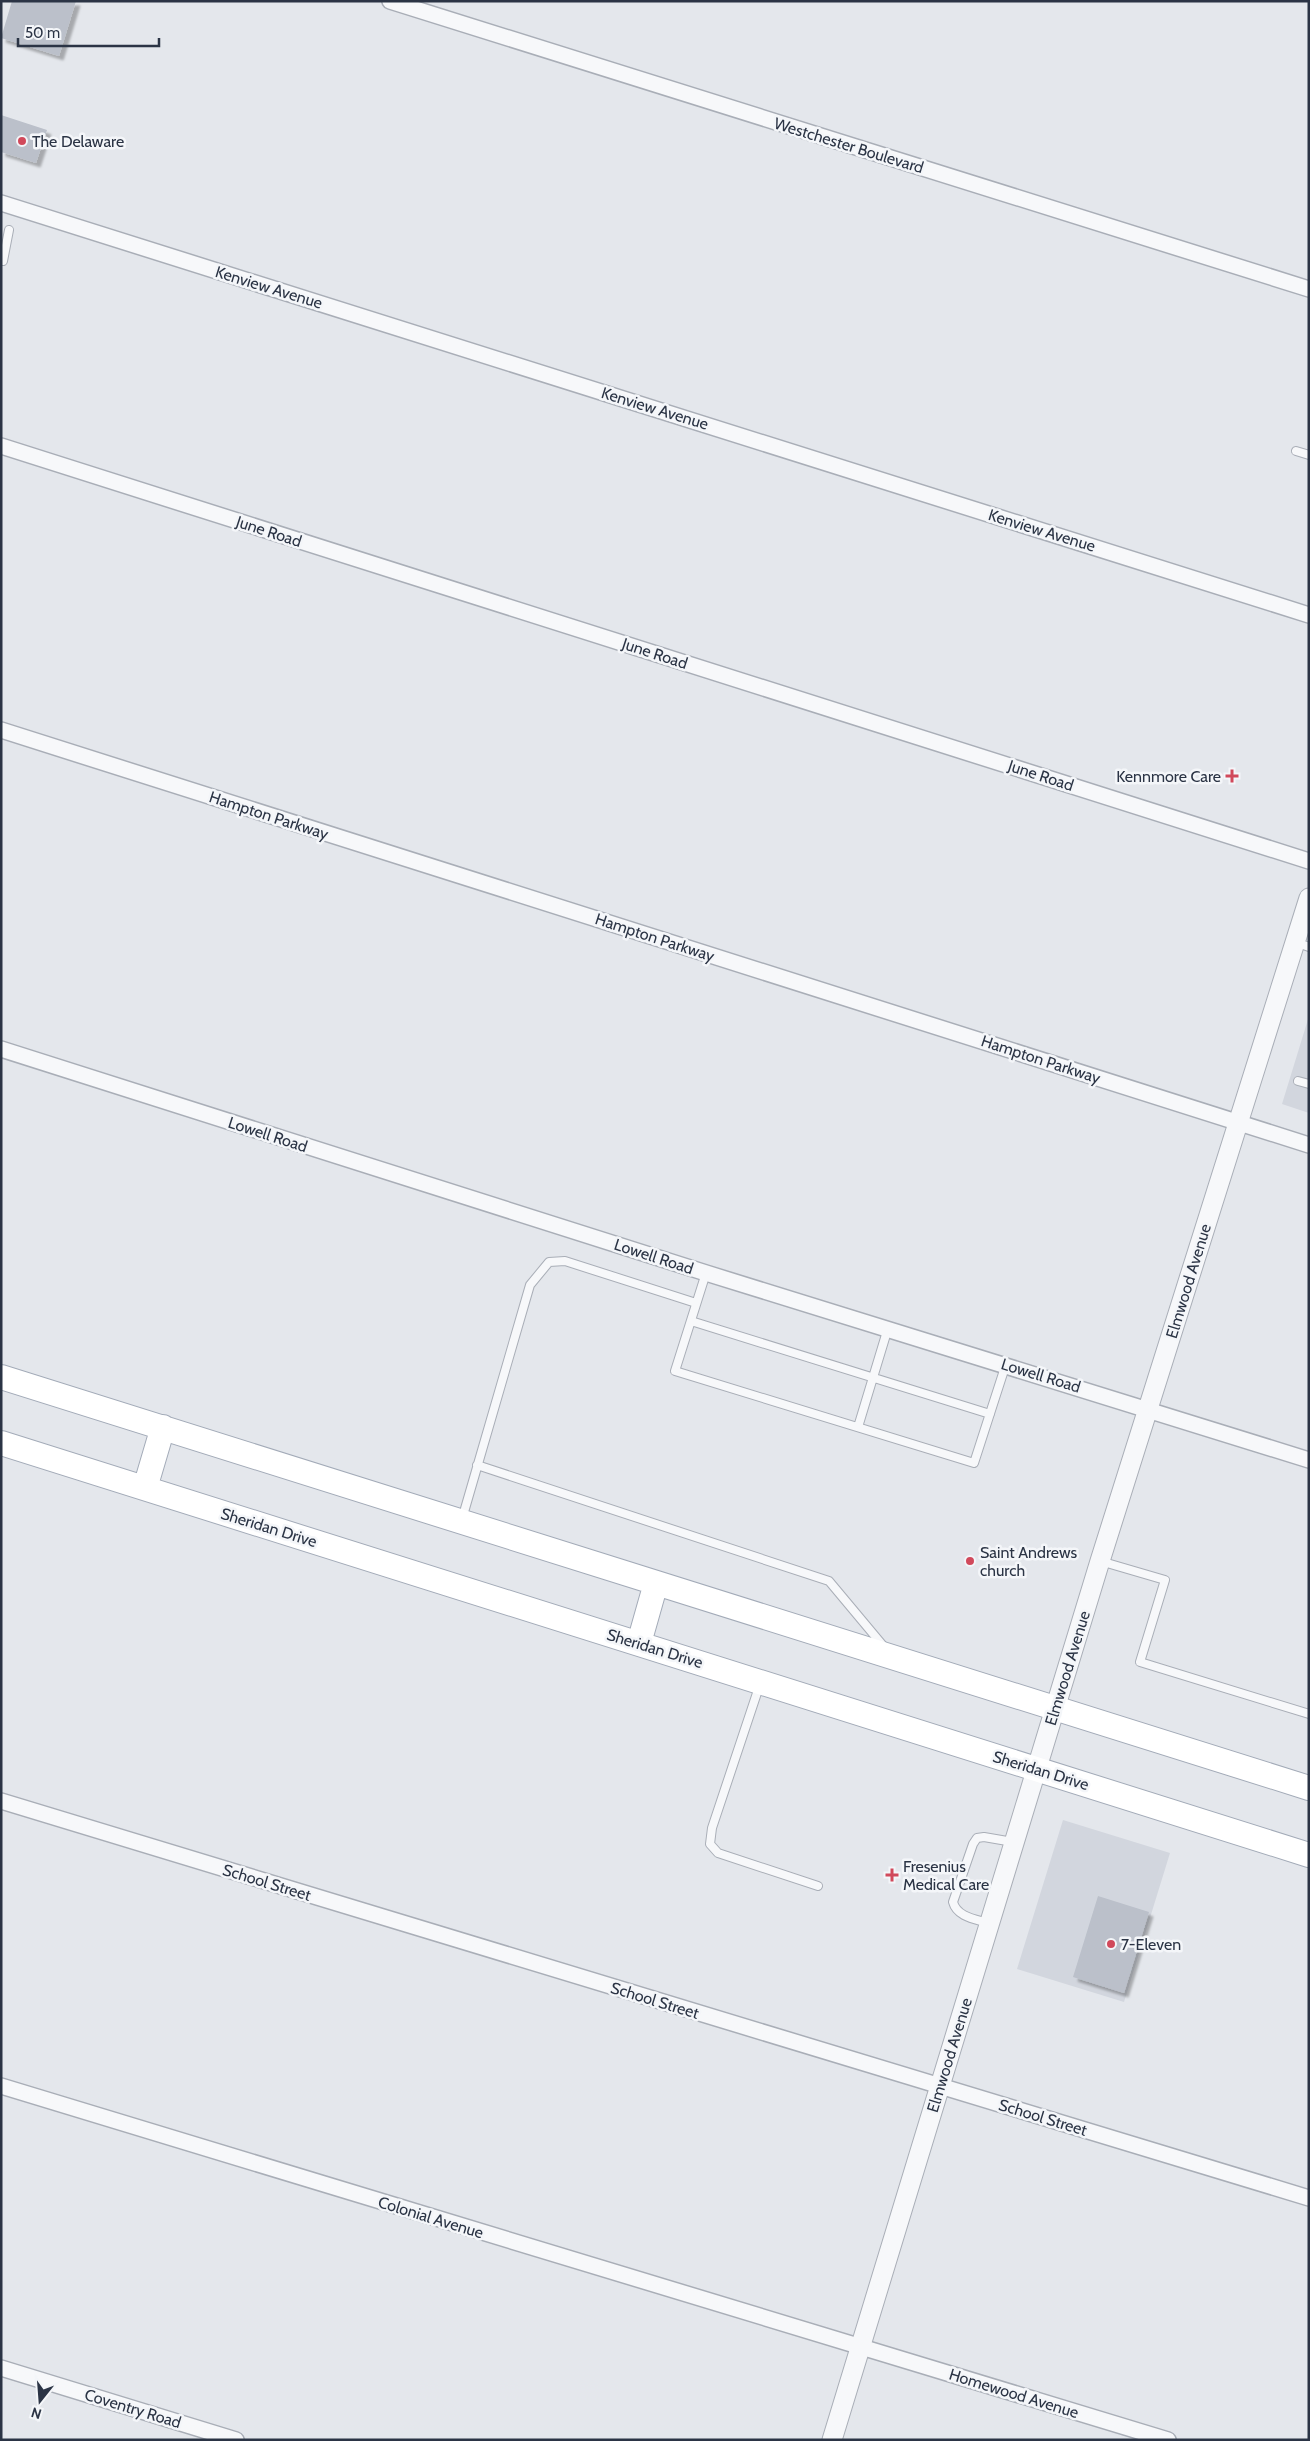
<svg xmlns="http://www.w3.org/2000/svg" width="1310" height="2441" font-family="Cabin,sans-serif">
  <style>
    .built { fill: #d2d6de }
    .building { fill: #bbc0ca; filter: url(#shadow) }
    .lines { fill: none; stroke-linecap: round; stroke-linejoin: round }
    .service-casing { stroke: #a9aeb7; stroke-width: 10 }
    .minor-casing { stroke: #a9aeb7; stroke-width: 18 }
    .tertiary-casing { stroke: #a9aeb7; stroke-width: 21 }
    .primary-casing { stroke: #a3abb8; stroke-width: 26 }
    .service { stroke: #f7f8fa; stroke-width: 8 }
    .minor { stroke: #f7f8fa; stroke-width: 15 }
    .tertiary { stroke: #f7f8fa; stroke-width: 19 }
    .primary { stroke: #fff; stroke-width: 24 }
    .poi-dot { fill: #d1495b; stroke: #f4f6f9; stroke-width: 2 }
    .labels { text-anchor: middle; stroke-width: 5; stroke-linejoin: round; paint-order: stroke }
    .poi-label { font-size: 16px; fill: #2b3445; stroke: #f4f6f9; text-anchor: start }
    .street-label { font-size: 16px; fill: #2b3445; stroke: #f4f6f9 }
  </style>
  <defs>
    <filter id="shadow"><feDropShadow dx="4.5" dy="4.5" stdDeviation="1" flood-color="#0004"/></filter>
  </defs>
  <rect width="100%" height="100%" fill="#e4e7ec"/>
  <path class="built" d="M1309 1016V1113L1282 1104Z
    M1063 1820 1170 1853 1124 2002 1017 1969Z"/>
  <path class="building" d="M12 1H76L59 56 1 38Z
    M1 115 47 130 36 163 1 152Z
    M1098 1896 1149 1912 1124 1993 1073 1977Z"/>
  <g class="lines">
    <g class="service-casing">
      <path id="service" d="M3 261 9 230
        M1296 451 1309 455
        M1295 942 1309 947
        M1298 1081 1309 1084
        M706 1273 675 1371 974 1463 1006 1364
        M691 1321 990 1414
        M858 1427 888 1328
        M477 1465 829 1581 885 1648
        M462 1519 530 1285 549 1262 565 1261 696 1303
        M1100 1561 1165 1580 1140 1662 1309 1714
        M760 1684 712 1828 710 1844 718 1853 818 1886
        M988 1923C975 1919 957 1917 953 1902L973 1844 977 1838 984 1837 1013 1842"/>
    </g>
    <g class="minor-casing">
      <path id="minor" d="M390 1 1309 289
        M1 203 1309 615
        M1 446 1309 861
        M1 730 1309 1145
        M1 1049 706 1273 1309 1460
        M1 1801 1309 2198
        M1 2086 1168 2440
        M1 2368 236 2440"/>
    </g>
    <g class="tertiary-casing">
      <path id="tertiary" d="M832 2440 1100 1561 1309 898"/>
    </g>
    <g class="primary-casing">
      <path id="primary" d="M1 1377 1309 1788
        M1 1443 1309 1855
        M145 1488 163 1427
        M639 1643 656 1583"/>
    </g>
    <use href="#service" class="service"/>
    <use href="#minor" class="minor"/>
    <use href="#tertiary" class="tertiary"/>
    <use href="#primary" class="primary"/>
  </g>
  <g class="poi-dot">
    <circle cx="22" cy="141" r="5"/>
    <path d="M1229.5 768.5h5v5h5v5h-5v5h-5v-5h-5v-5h5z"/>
    <circle cx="970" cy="1561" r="5"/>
    <path d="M889.5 1867.5h5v5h5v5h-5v5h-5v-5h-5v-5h5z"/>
    <circle cx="1111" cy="1944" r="5"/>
  </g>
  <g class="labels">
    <g class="poi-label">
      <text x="32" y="147">The Delaware</text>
      <text x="1221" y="782" text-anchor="end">Kennmore Care</text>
      <text x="980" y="1558">Saint Andrews<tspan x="980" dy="18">church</tspan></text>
      <text x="903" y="1872">Fresenius<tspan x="903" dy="18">Medical Care</tspan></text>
      <text x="1121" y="1950">7-Eleven</text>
    </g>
    <g class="street-label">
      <text transform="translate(849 145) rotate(17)" y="6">Westchester Boulevard</text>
      <text transform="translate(269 287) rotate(17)" y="6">Kenview Avenue</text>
      <text transform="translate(655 408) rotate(17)" y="6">Kenview Avenue</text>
      <text transform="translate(1042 530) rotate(17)" y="6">Kenview Avenue</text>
      <text transform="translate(269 531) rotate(18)" y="6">June Road</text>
      <text transform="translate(655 653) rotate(18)" y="6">June Road</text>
      <text transform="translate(1041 775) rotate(18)" y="6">June Road</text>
      <text transform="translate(269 815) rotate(18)" y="6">Hampton Parkway</text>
      <text transform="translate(655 937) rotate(18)" y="6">Hampton Parkway</text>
      <text transform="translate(1041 1059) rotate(18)" y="6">Hampton Parkway</text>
      <text transform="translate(268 1134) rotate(18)" y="6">Lowell Road</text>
      <text transform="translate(654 1256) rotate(18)" y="6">Lowell Road</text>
      <text transform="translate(1188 1281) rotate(-73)" y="6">Elmwood Avenue</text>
      <text transform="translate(1041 1375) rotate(17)" y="6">Lowell Road</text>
      <text transform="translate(269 1527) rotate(17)" y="6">Sheridan Drive</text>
      <text transform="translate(655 1648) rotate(17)" y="6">Sheridan Drive</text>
      <text transform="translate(1067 1668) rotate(-73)" y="6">Elmwood Avenue</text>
      <text transform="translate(1041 1770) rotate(17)" y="6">Sheridan Drive</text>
      <text transform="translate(267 1882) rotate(17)" y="6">School Street</text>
      <text transform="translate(655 2000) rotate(17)" y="6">School Street</text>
      <text transform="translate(949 2055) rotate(-73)" y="6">Elmwood Avenue</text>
      <text transform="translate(1043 2117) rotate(17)" y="6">School Street</text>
      <text transform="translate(431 2217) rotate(17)" y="6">Colonial Avenue</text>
      <text transform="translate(1014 2393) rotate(17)" y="6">Homewood Avenue</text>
      <text transform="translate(133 2408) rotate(17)" y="6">Coventry Road</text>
    </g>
  </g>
  <rect width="1310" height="2441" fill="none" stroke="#2b3445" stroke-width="5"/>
  <g transform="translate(40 2401) rotate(197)" stroke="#f4f6f9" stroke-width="4" paint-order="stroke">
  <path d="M0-4L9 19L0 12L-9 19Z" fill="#2b3445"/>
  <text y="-8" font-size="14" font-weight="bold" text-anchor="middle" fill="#2b3445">N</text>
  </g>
  <path d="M18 38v8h141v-8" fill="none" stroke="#2b3445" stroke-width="2.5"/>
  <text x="25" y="38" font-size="15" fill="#2b3445" stroke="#f4f6f9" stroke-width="4" paint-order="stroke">50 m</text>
</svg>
